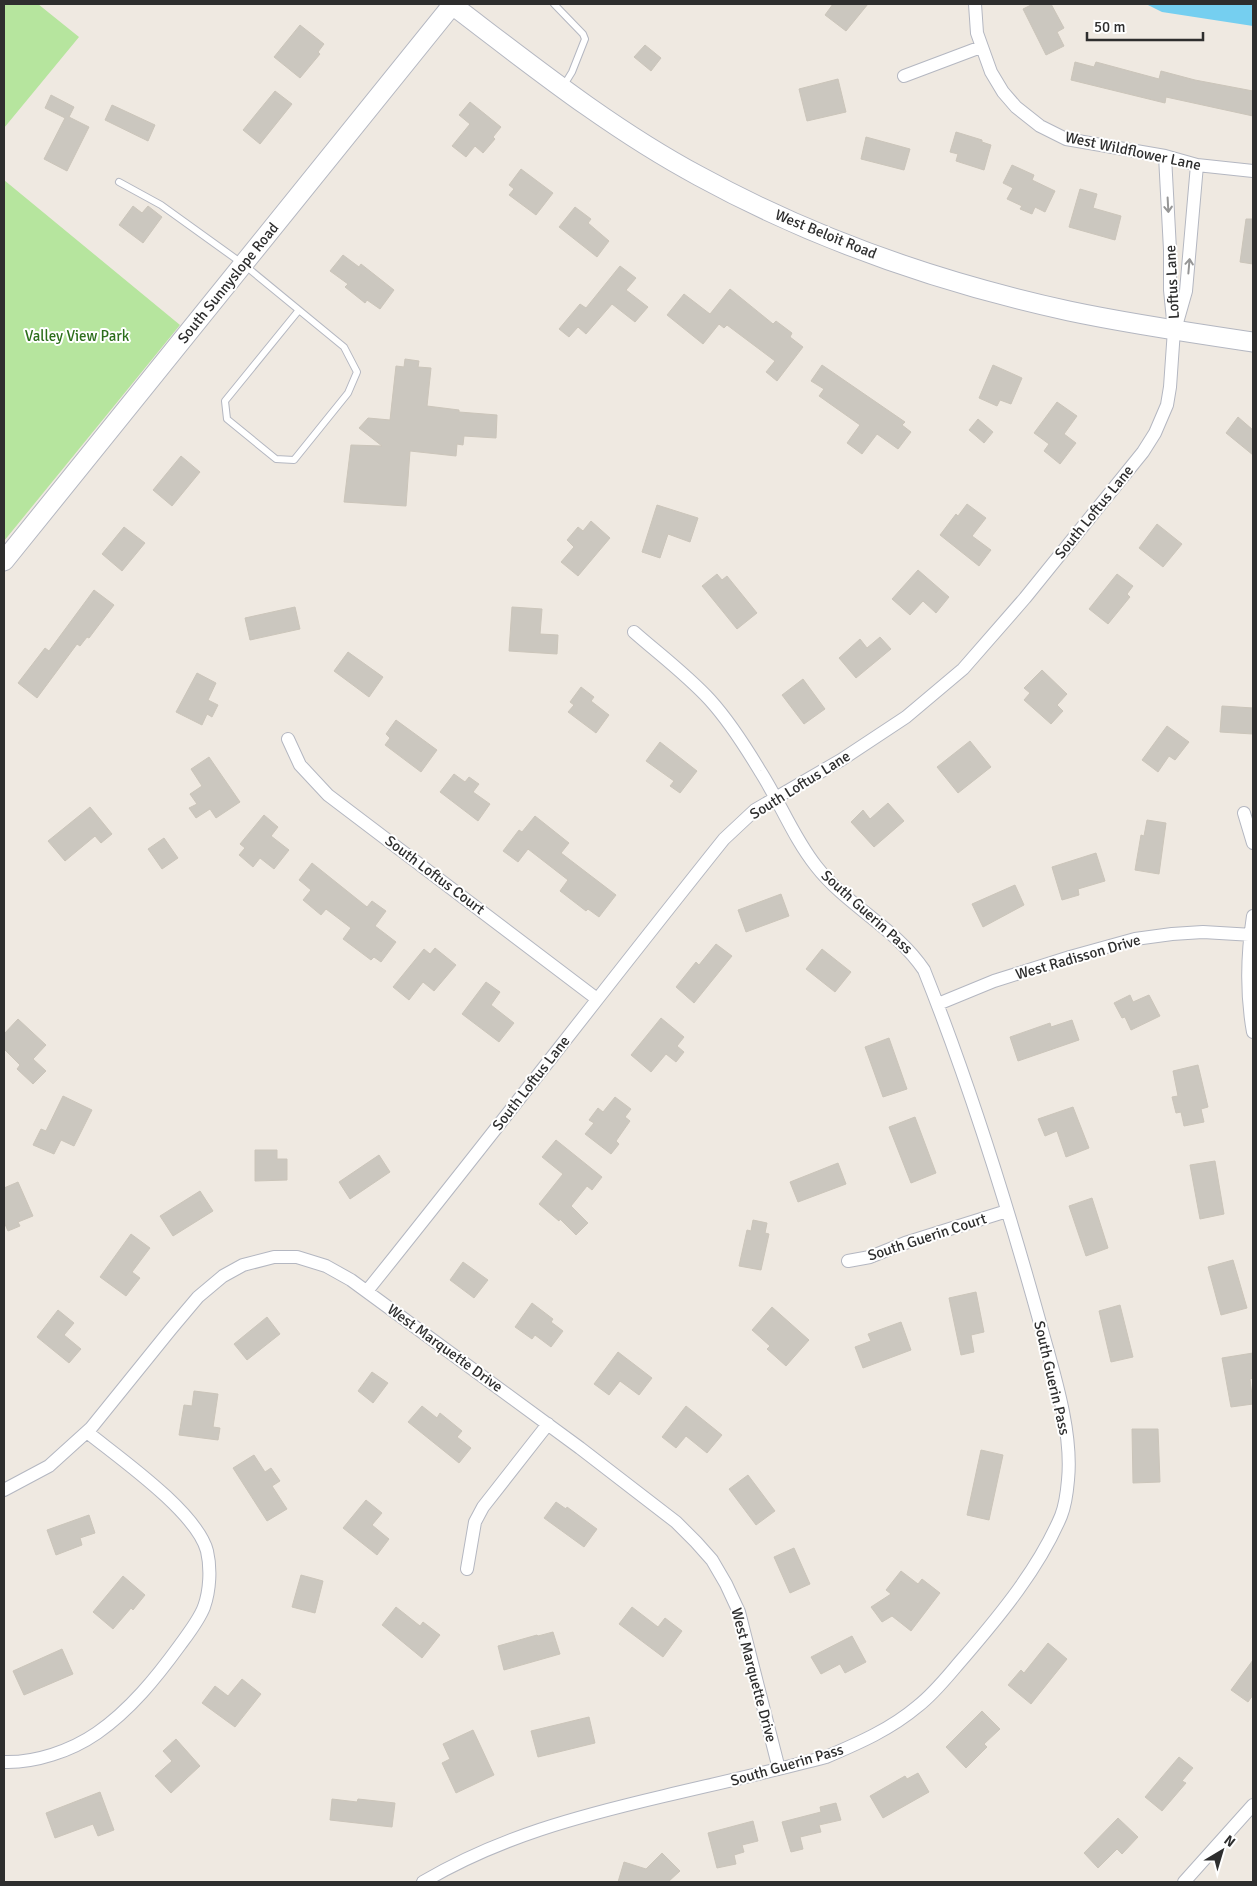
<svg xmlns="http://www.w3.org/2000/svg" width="1257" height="1886" font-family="Signika,sans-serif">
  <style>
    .green { fill: #b6e59e }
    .water { fill: #75cff0 }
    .building { fill: #cbc7bf; stroke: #cbc5ba }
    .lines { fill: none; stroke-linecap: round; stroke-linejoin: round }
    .lane-casing { stroke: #b4b7c1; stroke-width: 8 }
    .street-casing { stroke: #b4b7c1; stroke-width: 14 }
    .secondary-casing { stroke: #b4b7c1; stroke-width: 21 }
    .lane { stroke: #fff; stroke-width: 6 }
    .street { stroke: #fff; stroke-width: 12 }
    .secondary { stroke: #fff; stroke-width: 19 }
    .oneway { stroke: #969696 }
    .labels { text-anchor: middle; stroke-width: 4; stroke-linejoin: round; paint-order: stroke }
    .street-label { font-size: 15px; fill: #2e2e2e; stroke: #fff }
    .park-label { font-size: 15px; fill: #2c6e1b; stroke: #fff }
  </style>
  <rect width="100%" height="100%" fill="#efe9e1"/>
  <path class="green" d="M4 4H38L79 37 4 128Z
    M4 180 180 325 4 541Z"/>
  <path class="water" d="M1146 4H1253V26L1162 12Z"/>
  <path class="building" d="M833 4H868L846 31 825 15Z
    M1033 4H1051L1064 28 1057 32 1064 46 1046 55 1023 9Z
    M300 25 324 44 318 52 320 54 300 78 274 57Z
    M645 45 661 58 651 71 634 57Z
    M1075 62 1094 67 1096 62 1159 79 1161 71 1195 80 1253 91V116L1166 97 1165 103 1071 80Z
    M838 79 846 112 807 121 799 89Z
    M275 91 292 104 260 144 243 130Z
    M51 95 74 107 69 117 89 127 67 171 44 159 65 118 45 108Z
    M470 102 501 127 493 137 495 139 483 153 475 146 466 157 452 146 470 124 459 115Z
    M112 105 155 125 148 141 105 120Z
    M956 132 982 140V142L991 145 984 170 956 161 958 154 950 152Z
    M866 137 910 149 904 170 861 159Z
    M1012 165 1034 175 1032 180 1055 191 1045 212 1035 207 1032 214 1020 209 1022 206 1007 199 1013 188 1003 183Z
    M521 169 553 193 536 215 509 195 514 189 509 185Z
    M1080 189 1097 194 1093 208 1121 216 1115 240 1069 227Z
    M133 206 142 213 148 206 162 217 143 243 119 225Z
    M575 207 591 219 588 223 609 241 597 257 559 227Z
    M1246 219H1253V264L1240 262Z
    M343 255 359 267 361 264 394 290 380 309 367 300 365 303 345 287 348 284 330 271Z
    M620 266 636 278 626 290 648 307 635 322 612 304 586 334 578 327 569 337 559 329 580 304 586 308Z
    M730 289 773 324 776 321 792 333 790 337 803 347 777 381 766 372 775 361 727 325 724 328 719 324 703 344 667 315 684 294 710 314Z
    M405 359 419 361 418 367 431 368 427 406 459 410V412L497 415 496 438 464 436 463 445 457 444 456 456 410 451 406 506 344 502 351 445 382 446 359 428 368 418 390 420 396 366 404 367Z
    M822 365 905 422 902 425 911 432 898 449 877 434 862 454 847 443 860 425 819 396 824 389 811 381Z
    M993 365 1022 378 1011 404 1000 400 997 406 979 398Z
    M1057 402 1077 416 1064 434 1076 443 1060 464 1044 451 1049 444 1034 433Z
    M1238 417 1253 430V455L1226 433Z
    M978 419 993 432 984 443 969 430Z
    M181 456 200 472 172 506 153 490Z
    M967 504 986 518 972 536 991 550 979 566 940 535 956 514 958 516Z
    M657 505 698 518 690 542 668 534 660 558 642 552Z
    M591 521 610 538 578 576 561 562 574 547 567 540 578 527 583 531Z
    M1157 524 1182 544 1163 567 1139 548Z
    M124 527 145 543 122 571 102 554Z
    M918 570 949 597 936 613 923 601 910 615 892 599Z
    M717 574 722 580 727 576 757 613 737 629 702 586Z
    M1117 574 1133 586 1127 594 1130 597 1108 624 1089 609Z
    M94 590 114 605 89 638 87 637 80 646 77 644 37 698 18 683 45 648 49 651Z
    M295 607 300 629 250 640 245 618Z
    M512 607 542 609 540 634 558 635 557 654 509 651Z
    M880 637 891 649 856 678 839 658 860 639 867 648Z
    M348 652 383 677 369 697 334 671Z
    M1042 670 1067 694 1057 705 1063 711 1051 724 1024 700 1030 693 1024 688Z
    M197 673 216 683 208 700 218 705 212 717 207 714 202 725 176 712Z
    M803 679 825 709 804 724 782 695Z
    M581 687 594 697 591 701 609 715 596 733 568 712 574 705 570 702Z
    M1222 706 1253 708V734L1220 732Z
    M396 720 437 750 421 772 385 745 390 738 386 734Z
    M1167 726 1189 742 1175 760 1169 756 1158 772 1142 760Z
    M970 741 991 767 958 793 937 767Z
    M660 742 697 771 680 793 670 786 674 781 646 761Z
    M209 757 240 802 216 818 210 809 196 818 189 808 197 804 190 794 202 786 191 769Z
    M454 774 465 782 469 777 479 784 473 792 490 804 478 821 440 792Z
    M888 803 904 821 874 847 851 822 863 810 870 819Z
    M90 807 112 834 101 843 95 836 65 861 48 841Z
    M264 815 278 827 271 836 289 850 274 869 260 858 253 867 239 855 245 848 240 844Z
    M535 816 569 843 561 853 616 895 599 917 588 909 586 911 560 891 568 880 528 849 518 862 503 851 519 830 522 832Z
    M1147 820 1166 823 1159 874 1135 870 1141 835 1144 836Z
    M164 838 178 858 162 869 148 849Z
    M1096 853 1105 881 1078 889 1079 895 1062 900 1052 867Z
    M312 863 367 907 372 901 386 911 375 926 396 942 381 962 374 957 371 960 343 939 351 928 326 909 321 915 303 900 311 890 299 880Z
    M1015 885 1024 905 983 927 972 904Z
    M781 894 789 916 746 932 738 910Z
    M716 944 732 956 694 1003 676 987 696 962 699 965Z
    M435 948 456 965 434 991 423 982 409 1000 393 987 424 949 430 954Z
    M822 949 851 972 835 992 806 969Z
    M486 982 500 992 491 1005 514 1023 499 1042 462 1014Z
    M1130 995 1133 1002 1149 995 1160 1016 1131 1030 1125 1017 1122 1018 1114 1003Z
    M661 1018 684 1037 677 1046 684 1052 676 1062 666 1054 651 1072 631 1055Z
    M18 1019 46 1045 33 1059 46 1071 33 1084 17 1069 20 1065 4 1049V1034Z
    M1072 1020 1079 1040 1018 1061 1010 1037 1050 1023 1051 1027Z
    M889 1038 907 1089 883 1097 865 1047Z
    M1198 1065 1208 1107 1201 1109 1204 1122 1184 1126 1181 1112 1176 1113 1172 1097 1178 1096 1173 1071Z
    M63 1096 92 1110 74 1146 61 1140 54 1154 33 1145 41 1129 46 1131Z
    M615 1097 631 1109 625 1117 630 1121 616 1141 619 1144 611 1154 585 1134 594 1123 589 1120 598 1108 603 1112Z
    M1073 1107 1089 1148 1066 1157 1057 1131 1045 1136 1038 1119Z
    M915 1117 936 1173 911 1183 889 1127Z
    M556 1140 602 1177 592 1190 587 1186 571 1206 588 1223 576 1235 560 1219 559 1221 539 1204 563 1174 542 1157Z
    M255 1150H277V1159H287V1180L255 1181Z
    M379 1155 390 1172 350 1199 339 1182Z
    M1215 1161 1224 1214 1200 1219 1190 1165Z
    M838 1163 846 1184 798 1202 790 1182Z
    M18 1182 33 1216 18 1222 20 1226 8 1231 4 1222V1188Z
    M200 1191 213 1211 173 1236 160 1216Z
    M1092 1198 1108 1248 1086 1256 1069 1206Z
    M753 1220 767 1223 765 1233 769 1234 761 1270 739 1266 747 1230 751 1231Z
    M131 1234 150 1248 132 1272 140 1278 126 1296 100 1277Z
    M1233 1260 1247 1308 1221 1315 1208 1267Z
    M463 1262 488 1280 474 1298 450 1280Z
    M976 1292 984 1332 971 1335 974 1352 961 1355 949 1298Z
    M532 1303 553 1319 551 1322 563 1331 551 1347 535 1335 532 1339 515 1327Z
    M1120 1305 1133 1357 1111 1362 1099 1311Z
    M772 1307 809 1340 786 1366 767 1349 770 1346 752 1330Z
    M58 1310 74 1323 64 1335 81 1349 69 1363 37 1337Z
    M267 1317 280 1334 247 1360 234 1344Z
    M901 1322 911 1350 863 1368 855 1347 871 1341 868 1334Z
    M618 1352 652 1378 639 1395 620 1381 609 1395 594 1384Z
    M1253 1353V1378L1250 1379 1253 1404 1231 1407 1222 1358Z
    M372 1372 388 1383 373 1403 358 1391Z
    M194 1391 218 1394 213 1427 220 1428 218 1440 179 1435 184 1405 192 1406Z
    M422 1406 437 1418 440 1413 462 1431 457 1437 471 1448 459 1463 408 1422Z
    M686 1406 722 1435 707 1453 686 1436 676 1448 662 1437Z
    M1132 1429H1158L1160 1482 1133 1483Z
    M981 1450 1003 1455 989 1520 967 1515Z
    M254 1455 265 1472 271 1468 280 1481 272 1486 287 1509 267 1521 233 1468Z
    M748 1475 775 1511 756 1525 729 1489Z
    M366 1500 382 1513 372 1525 389 1539 377 1555 343 1528Z
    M556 1502 566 1509 567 1507 597 1529 584 1547 544 1518Z
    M89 1515 95 1533 80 1538 82 1545 56 1555 47 1530Z
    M794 1548 810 1584 790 1593 774 1557Z
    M901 1571 918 1584 922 1579 940 1593 911 1631 892 1616 882 1622 871 1607 891 1594 886 1590Z
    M301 1575 323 1581 315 1613 292 1607Z
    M123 1576 145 1595 133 1610 131 1608 113 1629 93 1612Z
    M396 1607 420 1626 423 1622 440 1635 422 1658 382 1625Z
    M632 1607 658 1627 665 1618 682 1631 663 1657 619 1624Z
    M553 1632 560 1654 504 1670 498 1646 537 1635 538 1636Z
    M852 1636 866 1662 845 1673 840 1664 821 1674 811 1657Z
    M1048 1643 1067 1659 1031 1704 1008 1685 1021 1670 1024 1673Z
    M62 1649 73 1674 24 1695 13 1671Z
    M1253 1660V1695L1248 1702 1231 1690Z
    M242 1679 261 1694 235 1727 202 1703 215 1686 228 1696Z
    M982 1711 1000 1729 984 1744 987 1747 966 1768 946 1747Z
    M589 1717 595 1743 538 1757 531 1731Z
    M473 1730 494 1775 456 1793 442 1763 450 1759 443 1744Z
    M176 1739 200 1766 171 1793 155 1776 172 1761 163 1751Z
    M1179 1757 1193 1768 1182 1781 1186 1783 1162 1811 1145 1797Z
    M918 1773 929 1792 883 1818 870 1796 905 1776 907 1779Z
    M100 1792 114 1830 98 1836 93 1824 55 1838 46 1813Z
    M332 1799 357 1802 358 1799 395 1803 392 1827 330 1820Z
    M836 1803 841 1820 819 1825 821 1832 800 1837 803 1849 791 1852 782 1822 821 1812 820 1807Z
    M1118 1818 1138 1837 1122 1854 1117 1849 1098 1868 1084 1853Z
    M753 1821 758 1841 742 1845 744 1852 734 1855 736 1864 717 1868 708 1833Z
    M662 1853 680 1871 668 1882H618L624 1862 646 1869Z"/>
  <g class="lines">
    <g class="lane-casing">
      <path id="lane" d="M554 4 583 34 585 39 572 72 564 85
        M119 182 161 205 243 264 344 347 357 372 348 393 294 460 276 459 227 419 225 401 299 310"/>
    </g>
    <g class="street-casing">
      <path id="street" d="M975 4 977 33 991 72 1003 92 1016 107 1040 126 1066 139 1165 156 1197 165 1253 171
        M904 76 981 47
        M1176 326 1186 291 1197 165
        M288 739 300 765 328 795 597 999
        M1244 813 1253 843
        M1253 916C1247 955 1246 993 1253 1032
        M938 1004 994 981 1070 957 1135 939 1172 934 1203 932 1253 935
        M848 1261 870 1257 905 1243 1007 1211
        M367 1291C487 1142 604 989 724 839L755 810 841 760 906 717 963 669 1025 598 1143 452 1155 433 1167 405 1170 387 1174 330 1170 290V250L1165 156
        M4 1490 49 1466 91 1428 171 1329 198 1297 223 1276 243 1265 274 1257H297L326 1266 351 1280 580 1448 676 1522 696 1542 712 1560 726 1584 739 1612 779 1769
        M467 1569 475 1522 483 1507 548 1424
        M4 1762C35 1763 71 1751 97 1733 130 1710 156 1678 180 1645 188 1634 199 1620 204 1607 210 1590 211 1568 207 1551 197 1512 118 1457 87 1432
        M423 1882C499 1837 579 1816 664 1796 719 1783 773 1771 826 1757 859 1743 891 1729 918 1706 936 1692 950 1673 965 1656 1001 1614 1039 1568 1061 1516 1065 1506 1067 1492 1068 1480 1073 1431 1053 1371 1040 1323 1007 1204 970 1085 924 970 896 928 847 906 816 866 793 837 780 802 760 771 745 746 729 721 710 700 687 675 659 654 634 632
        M1184 1882 1253 1805"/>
    </g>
    <g class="secondary-casing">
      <path id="secondary" d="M451 4C530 64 611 129 699 176 814 239 941 283 1069 311 1130 324 1192 333 1253 342
        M4 561 453 4"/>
    </g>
    <use href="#lane" class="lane"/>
    <use href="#street" class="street"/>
    <use href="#secondary" class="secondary"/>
  </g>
  <defs><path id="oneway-shaft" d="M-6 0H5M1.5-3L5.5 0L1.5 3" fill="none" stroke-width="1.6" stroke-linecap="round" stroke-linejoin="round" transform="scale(1.25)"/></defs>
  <g class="oneway">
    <use href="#oneway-shaft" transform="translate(1168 205) rotate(87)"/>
    <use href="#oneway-shaft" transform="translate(1189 266) rotate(-85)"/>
  </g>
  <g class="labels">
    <g class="street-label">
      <text transform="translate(1133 151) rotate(12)" y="5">West Wildflower Lane</text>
      <text transform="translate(826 234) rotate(22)" y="5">West Beloit Road</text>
      <text transform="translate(1172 282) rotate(-93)" y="5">Loftus Lane</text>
      <text transform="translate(228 283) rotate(-51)" y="5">South Sunnyslope Road</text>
      <text transform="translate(1094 512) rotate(-51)" y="5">South Loftus Lane</text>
      <text transform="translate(800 785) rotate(-32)" y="5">South Loftus Lane</text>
      <text transform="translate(435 875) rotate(37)" y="5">South Loftus Court</text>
      <text transform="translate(867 912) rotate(42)" y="5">South Guerin Pass</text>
      <text transform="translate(1078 957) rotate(-16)" y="5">West Radisson Drive</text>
      <text transform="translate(531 1083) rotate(-52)" y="5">South Loftus Lane</text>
      <text transform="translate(927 1237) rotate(-18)" y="5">South Guerin Court</text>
      <text transform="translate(445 1348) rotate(36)" y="5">West Marquette Drive</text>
      <text transform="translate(1052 1378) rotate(77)" y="5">South Guerin Pass</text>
      <text transform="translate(754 1675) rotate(75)" y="5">West Marquette Drive</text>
      <text transform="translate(787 1765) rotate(-16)" y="5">South Guerin Pass</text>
    </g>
    <g class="park-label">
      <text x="77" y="341">Valley View Park</text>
    </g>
  </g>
  <rect width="1257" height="1886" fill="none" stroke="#2e2e2e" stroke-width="10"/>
  <g transform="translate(1222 1851) rotate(38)" stroke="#ffffff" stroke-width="4" paint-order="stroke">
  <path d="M0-4L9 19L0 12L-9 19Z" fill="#2e2e2e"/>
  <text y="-8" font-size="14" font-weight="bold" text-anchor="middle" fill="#2e2e2e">N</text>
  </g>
  <path d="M1087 32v8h116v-8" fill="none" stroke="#2e2e2e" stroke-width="2.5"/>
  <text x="1094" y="32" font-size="15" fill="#2e2e2e" stroke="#ffffff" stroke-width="4" paint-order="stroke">50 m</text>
</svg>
